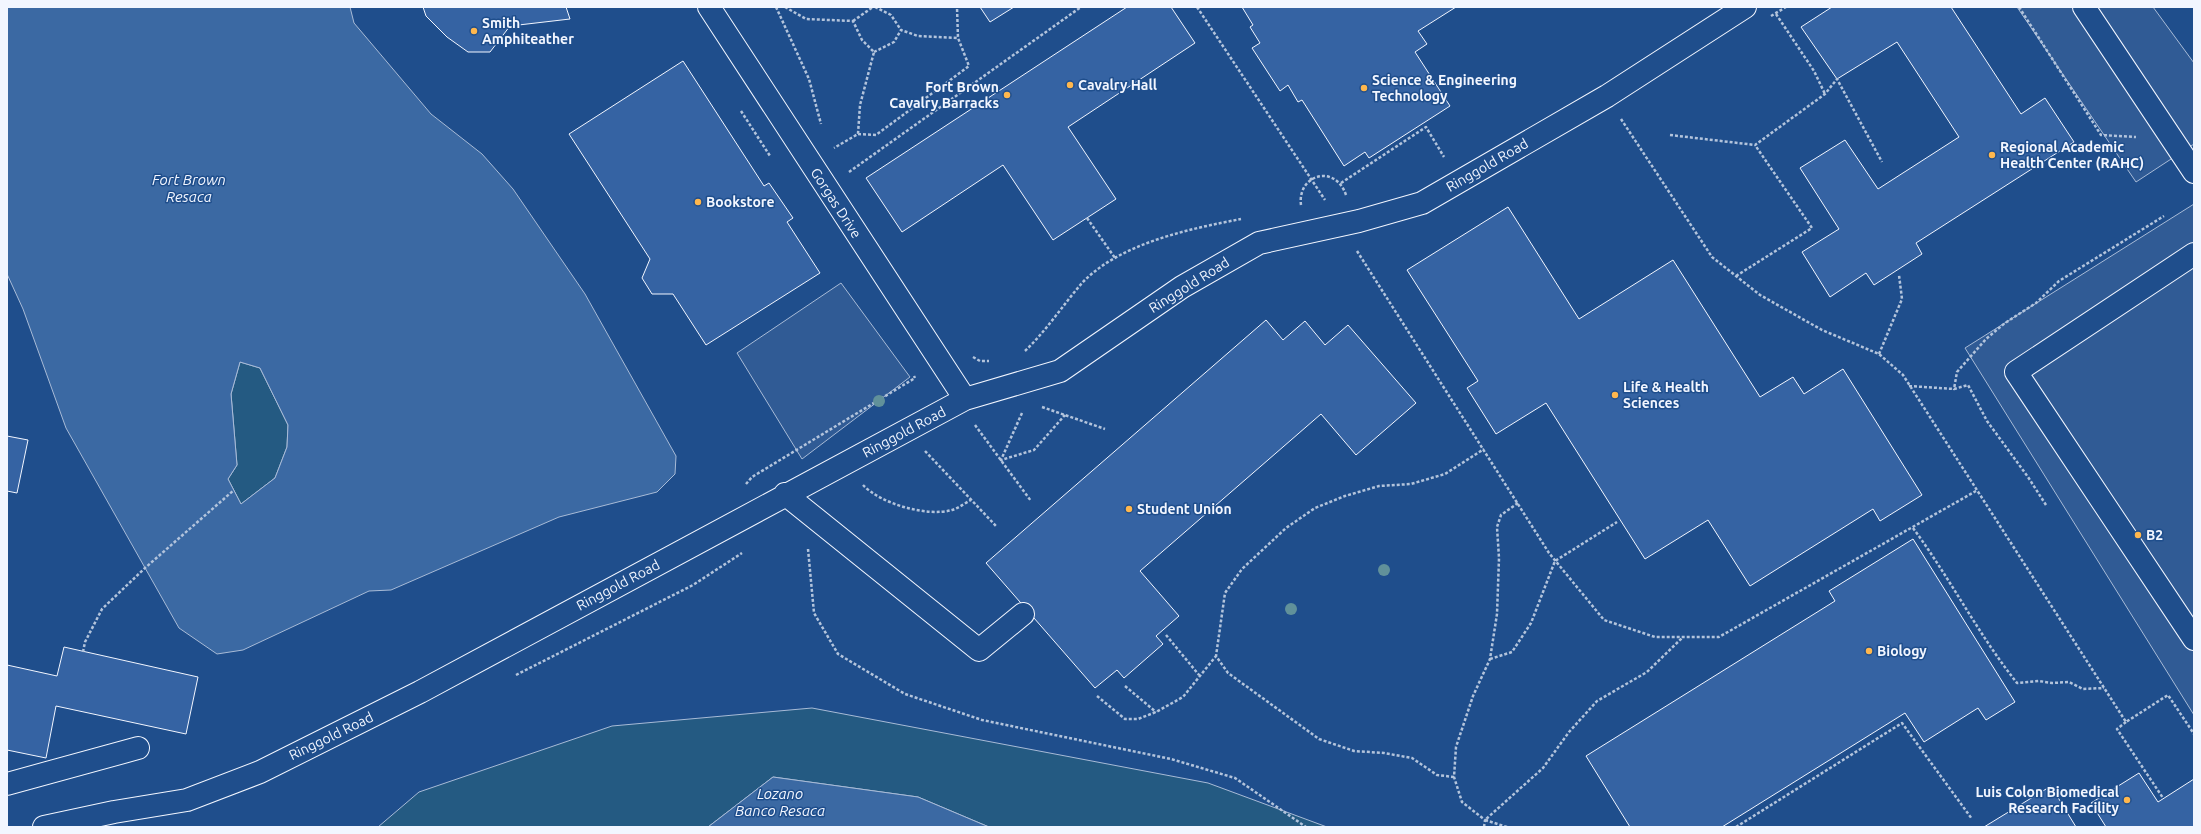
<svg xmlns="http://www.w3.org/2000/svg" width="2201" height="834" font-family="Ubuntu,sans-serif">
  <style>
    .green { fill: #245a82; stroke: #a8bbd7 }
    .parking { fill: #305b95; stroke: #a8bbd7 }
    .water { fill: #3b69a3; stroke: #a8bbd7; fill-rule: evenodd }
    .building { fill: #3563a3; stroke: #f2f6ff }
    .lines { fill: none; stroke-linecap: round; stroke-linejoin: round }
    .minor-casing { stroke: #f2f6ff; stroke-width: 24 }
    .path { stroke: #b3c4dc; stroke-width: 2.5; stroke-dasharray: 3 2; stroke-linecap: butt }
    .minor { stroke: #1f4e8c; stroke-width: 22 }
    .tree { fill: #61919a }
    .poi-dot { fill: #ffb74d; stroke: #1f4e8c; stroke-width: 1.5 }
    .labels { text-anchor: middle; stroke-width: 3; stroke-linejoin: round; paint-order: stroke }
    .poi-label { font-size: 14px; font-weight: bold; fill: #f2f6ff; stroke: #1f4e8c; text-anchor: start }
    .street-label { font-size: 14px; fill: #f2f6ff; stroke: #1f4e8c }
    .water-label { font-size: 15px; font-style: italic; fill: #f2f6ff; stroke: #1f4e8c }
  </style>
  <rect width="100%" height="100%" fill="#1f4e8c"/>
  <path class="green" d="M240 362 260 368 288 425 287 447 275 478 241 504 228 479 237 465 231 394Z
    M812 708 1208 783 1327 827H989L918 797 773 777 708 827H378L419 792 612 726Z"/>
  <path class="parking" d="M2017 7H2153L2194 63V144L2136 182Z
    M2194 204V715L1965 348Z
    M841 283 910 377 802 459 737 353Z"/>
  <path class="water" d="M7 7H350L354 23 431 114 482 154 513 189 585 294 676 456 675 474 657 492 559 517 391 590 369 591 243 650 217 654 179 628 66 428 23 309 7 274ZM240 362 260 368 288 425 287 447 275 478 241 504 228 479 237 465 231 394Z
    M773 777 918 797 989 827H708Z"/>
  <path class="building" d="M423 7H566L570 19 510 26 490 52H468L447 37 426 16Z
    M980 7H1014L990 22Z
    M1127 7H1171L1195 43 1068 127 1116 199 1053 240 1003 165 902 232 866 178Z
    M1242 7H1456L1418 31 1427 44 1415 52 1450 106 1369 158 1365 152 1344 166 1302 100 1298 102 1288 85 1280 91 1252 48 1260 43 1250 27 1253 25Z
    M1832 7H1951L2021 114 2045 98 2074 142 1916 243 1922 254 1874 285 1866 273 1830 297 1802 252 1839 229 1800 168 1845 140 1878 189 1959 137 1897 42 1837 79 1801 27Z
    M683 61 764 186 769 183 793 218 787 222 820 273 706 345 673 294H652L642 278 650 259 569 134Z
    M1508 207 1579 319 1673 260 1760 397 1793 377 1804 394 1843 369 1922 495 1880 521 1873 509 1750 586 1708 520 1645 559 1546 403 1496 434 1467 388 1478 381 1407 270Z
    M1266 320 1283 340 1305 321 1325 345 1348 325 1416 403 1356 455 1321 414 1140 571 1179 616 1156 636 1163 644 1124 678 1117 670 1095 688 986 563Z
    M7 436 28 440 17 493 7 491Z
    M1913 539 2015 702 1986 720 1978 708 1924 742 1905 713 1722 827H1630L1586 756 1835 601 1829 591Z
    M64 647 198 677 186 734 56 706 46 758 7 750V665L57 676Z
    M2139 773 2158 802 2194 779V827H2106L2091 803Z
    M2051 786 2076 827H1984Z"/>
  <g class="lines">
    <g class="minor-casing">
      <path id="minor" d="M709 7 965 399
        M2084 7 2194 172
        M2194 254 2016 372 2194 639
        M785 494 979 650 1023 614
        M7 784 138 748
        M44 827 114 812 187 800 260 772 420 692 965 399 1060 371 1182 287 1259 243 1359 221 1422 203 1607 96 1745 7"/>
    </g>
    <path class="path" d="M776 7 809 79 821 124
      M785 7 806 19 853 21 862 40 874 52 860 105 858 134 834 148
      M875 7 891 15 901 30
      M1197 7 1325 200
      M2019 7 2101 135 2136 137
      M1776 14 1814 71 1825 94
      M1771 16 1786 7
      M853 21 873 7
      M874 52 894 42 901 30 918 36 958 38
      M741 111 770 156
      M1621 119 1712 257 1760 295 1822 330 1879 354 1903 375 2126 722 2168 695 2194 734
      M858 134 876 135 969 66 958 38 957 7
      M1670 135 1755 145 1825 94 1837 79 1882 162
      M849 172 1081 7
      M1341 183 1426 127 1444 157
      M1301 205C1297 175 1335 163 1346 195
      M1087 218 1115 258
      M1357 251 1549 553 1604 620 1655 637H1719L1976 491
      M1736 276 1812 228 1755 145
      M1025 351C1046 331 1063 305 1082 283 1120 243 1189 229 1241 219
      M1879 354 1902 299 1899 275
      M973 357 980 361H989
      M1909 386 1954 389
      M1042 407 1105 429
      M1022 413 1001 460 1034 450 1065 415
      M975 425 1031 501
      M925 451 996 526
      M746 484 752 477 915 378 914 376
      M863 485C881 504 927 517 952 510 959 508 965 503 971 500
      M2046 505 2028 477 1987 421 1968 385 1954 389 1957 372 1986 339 2005 323 2036 303 2059 281 2164 216
      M1913 528C1950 578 1978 634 2017 683L2039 681 2052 683 2069 682 2083 689 2104 688
      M808 549 814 613 838 654 905 694 982 720 1171 759 1235 778 1306 827
      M1166 635 1199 675
      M83 652 85 642 102 609 145 568 234 490
      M1490 659 1512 652 1531 623 1555 561 1617 522
      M516 675 693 585 742 553
      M1125 686 1156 712
      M1097 696 1125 719H1138L1156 712 1183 697 1216 656
      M2126 722 2117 729 2163 798
      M1454 777 1437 775 1412 758 1384 753 1354 751 1319 739 1228 673 1216 656 1225 593 1242 569 1286 528 1315 508 1345 496 1379 486 1411 484 1445 474 1484 449
      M1484 827 1485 820 1462 802 1454 777 1456 747 1473 696 1490 659 1497 614 1499 558 1497 527 1501 515 1518 503
      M1507 827 1485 820 1543 768 1569 732 1597 701 1647 672 1682 638
      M1736 827 1902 723 1972 819"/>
    <use href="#minor" class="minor"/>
  </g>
  <g class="tree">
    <circle cx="879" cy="401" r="6"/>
    <circle cx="1384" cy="570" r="6"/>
    <circle cx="1291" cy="609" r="6"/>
  </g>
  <g class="poi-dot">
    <circle cx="474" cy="31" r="4"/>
    <circle cx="1070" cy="85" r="4"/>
    <circle cx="1364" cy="88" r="4"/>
    <circle cx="1007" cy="95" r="4"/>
    <circle cx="1992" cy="155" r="4"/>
    <circle cx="698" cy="202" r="4"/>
    <circle cx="1615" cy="395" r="4"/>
    <circle cx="1129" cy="509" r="4"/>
    <circle cx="2138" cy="535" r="4"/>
    <circle cx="1869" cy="651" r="4"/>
    <circle cx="2127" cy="800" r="4"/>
  </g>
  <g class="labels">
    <g class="poi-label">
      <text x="482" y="28">Smith<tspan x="482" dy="16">Amphiteather</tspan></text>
      <text x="1372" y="85">Science &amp; Engineering<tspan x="1372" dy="16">Technology</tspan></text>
      <text x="1078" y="90">Cavalry Hall</text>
      <text x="999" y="92" text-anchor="end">Fort Brown<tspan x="999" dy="16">Cavalry Barracks</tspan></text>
      <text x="2000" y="152">Regional Academic<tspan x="2000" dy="16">Health Center (RAHC)</tspan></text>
      <text x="706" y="207">Bookstore</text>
      <text x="1623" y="392">Life &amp; Health<tspan x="1623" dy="16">Sciences</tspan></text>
      <text x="1137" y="514">Student Union</text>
      <text x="2146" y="540">B2</text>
      <text x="1877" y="656">Biology</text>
      <text x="2119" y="797" text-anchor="end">Luis Colon Biomedical<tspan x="2119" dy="16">Research Facility</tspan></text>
    </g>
    <g class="street-label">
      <text transform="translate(1487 165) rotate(-30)" y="5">Ringgold Road</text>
      <text transform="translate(836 203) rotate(57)" y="5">Gorgas Drive</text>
      <text transform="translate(1189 285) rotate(-32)" y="5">Ringgold Road</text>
      <text transform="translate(904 432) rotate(-28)" y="5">Ringgold Road</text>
      <text transform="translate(618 585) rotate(-28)" y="5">Ringgold Road</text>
      <text transform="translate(331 736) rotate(-26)" y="5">Ringgold Road</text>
    </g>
    <g class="water-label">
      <text x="189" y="185">Fort Brown<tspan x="189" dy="17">Resaca</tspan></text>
      <text x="780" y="799">Lozano<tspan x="780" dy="17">Banco Resaca</tspan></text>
    </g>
  </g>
  <rect width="2201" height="834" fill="none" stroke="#f2f6ff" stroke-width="16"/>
</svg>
